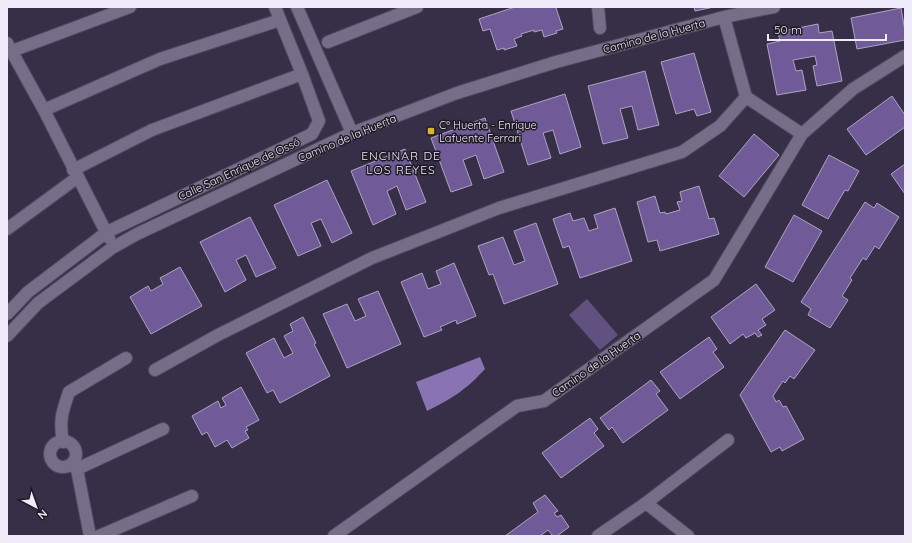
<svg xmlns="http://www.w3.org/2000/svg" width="912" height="543" font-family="Quicksand,sans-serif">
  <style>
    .green { fill: #615180 }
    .water { fill: #8973b2 }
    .building { fill: #705a97; stroke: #ada4c1 }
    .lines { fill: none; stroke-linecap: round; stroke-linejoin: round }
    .street-casing { stroke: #514a5d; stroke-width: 14 }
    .street { stroke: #766e88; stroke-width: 12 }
    .poi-dot { fill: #dcb233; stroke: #1d1a24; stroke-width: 1.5 }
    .labels { text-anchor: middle; stroke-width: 3; stroke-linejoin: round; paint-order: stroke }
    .street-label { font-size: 11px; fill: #efebfa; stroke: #1d1a24 }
    .poi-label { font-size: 11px; fill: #efebfa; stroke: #1d1a24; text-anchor: start }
    .neighbourhood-label { font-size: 12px; letter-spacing: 1px; fill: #efebfa; stroke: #1d1a24 }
  </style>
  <rect width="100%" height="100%" fill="#372f47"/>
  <path class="green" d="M587 299 618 335 600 350 569 315Z"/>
  <path class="water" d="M480 357 485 369C466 390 451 399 427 411L416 382Z"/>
  <path class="building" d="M515 7H559L556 8 563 29 556 31 557 33 544 37 542 30 534 32V30L521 34 522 36 514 39 517 46 504 50V48L497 50 490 29 483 31 479 19Z
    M694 7H714L695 11Z
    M901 8 905 31V40L857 49 851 18Z
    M818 24 819 33 832 31 842 81 817 86 813 66 817 65 815 56 793 60 796 71 802 70 806 90 777 95 767 44 780 41 778 32Z
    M694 53 711 112 697 116 694 109 676 114 661 62Z
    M645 71 659 125 638 130 632 106 620 109 628 138 603 144 588 86Z
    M565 94 581 147 560 154 553 130 543 133 551 158 528 165 511 111Z
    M892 96 905 115V127L866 155 847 129Z
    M485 118 504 172 484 179 476 155 463 160 472 185 451 192 431 138Z
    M754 134 779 155 744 197 719 176Z
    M405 149 426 202 406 210 397 186 387 191 396 214 373 225 351 171Z
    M829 155 859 171 848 191 845 190 828 219 802 205Z
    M905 164V194L891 174Z
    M327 180 352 233 332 243 321 219 311 223 321 246 298 256 274 205Z
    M699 186 709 219 714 218 719 234 660 251 657 240 648 242 637 202 655 196 660 213 665 212 666 214 680 210 677 202 682 201 680 192Z
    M865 202 874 208 877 203 899 217 879 249 875 246 866 260 863 258 850 278 852 280 842 296 848 300 830 328 808 315 811 309 801 302Z
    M615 208 632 261 580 278 569 246 563 248 553 219 570 213 573 221 584 218 589 231 598 228 594 215Z
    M794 215 822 231 793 282 765 267Z
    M250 217 276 268 256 277 246 255 236 260 246 280 225 292 200 242Z
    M536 223 558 284 504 304 493 274 489 275 478 246 503 237 514 265 525 261 514 231Z
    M454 263 476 316 457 324 456 320 440 327 442 330 424 337 401 282 422 273 428 289 441 284 436 271Z
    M180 267 202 306 151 334 130 297 148 286 151 291 163 284 160 278Z
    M756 284 775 310 762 319 766 325 758 330 762 335 758 337 755 333 746 338 743 334 730 344 711 317Z
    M378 291 401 344 347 368 323 314 347 304 355 321 366 316 358 299Z
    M303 317 316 343 314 344 330 376 280 403 273 390 267 393 246 353 274 338 284 358 293 353 284 336 293 331 290 324Z
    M785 330 815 350 794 379 790 376 785 383 783 381 773 396 776 402 779 400 783 407 786 406 804 439 782 451 780 447 771 452 740 395Z
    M709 337 717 349 713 352 724 367 680 399 660 372Z
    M651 380 660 391 656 394 668 410 623 443 612 427 609 430 600 418Z
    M241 387 259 420 246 427 248 430 245 431 249 438 232 448 227 440 215 447 207 432 202 435 192 416 218 401 221 408 226 405 222 398Z
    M590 418 598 429 594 433 604 446 561 478 542 453Z
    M545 495 558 511 554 513 557 517 561 515 569 527 557 536H553L548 530 540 536H505L538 512 533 503Z"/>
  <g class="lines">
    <g class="street-casing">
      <path id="street" d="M297 7 352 133
        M598 7 600 28
        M328 42 417 7
        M7 43 44 110 109 238
        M12 51 130 7
        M746 97 802 134
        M44 110 160 59 280 20
        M73 170 152 130 302 74
        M7 229 78 177
        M7 314 28 292 107 232 312 134 319 121 302 74 275 7
        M7 336 38 303 112 248 137 234 352 133 457 93 556 62 724 17 774 7
        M155 370 218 335 372 258 499 208 682 152 720 126 746 97 724 17
        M50 454a13 13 0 1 1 26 0a13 13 0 1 1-26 0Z
        M63 442C59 421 62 412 69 392L126 358
        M71 465 77 469 90 536
        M77 469 163 429
        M646 503 728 440
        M99 536 192 496
        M334 536 517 406 544 401 714 280 802 134 853 89 905 56
        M598 536 646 503 688 536"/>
    </g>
    <use href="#street" class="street"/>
  </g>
  <rect class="poi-dot" x="427" y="127" width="8" height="8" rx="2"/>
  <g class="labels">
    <g class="street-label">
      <text transform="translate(654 36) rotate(-15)" y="4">Camino de la Huerta</text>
      <text transform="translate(347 138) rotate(-23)" y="4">Camino de la Huerta</text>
      <text transform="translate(239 169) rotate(-25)" y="4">Calle San Enrique de Ossó</text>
      <text transform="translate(596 364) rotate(-35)" y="4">Camino de la Huerta</text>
    </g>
    <g class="poi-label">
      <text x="439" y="129">Cº Huerta - Enrique<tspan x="439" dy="13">Lafuente Ferrari</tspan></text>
    </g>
    <g class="neighbourhood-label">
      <text x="401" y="160">ENCINAR DE<tspan x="401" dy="14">LOS REYES</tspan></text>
    </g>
  </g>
  <rect width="912" height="543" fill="none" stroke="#efebfa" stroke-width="16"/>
  <g transform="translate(36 507) rotate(139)" stroke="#1d1a24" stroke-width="3" paint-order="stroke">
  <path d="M0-3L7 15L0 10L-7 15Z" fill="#efebfa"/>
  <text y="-6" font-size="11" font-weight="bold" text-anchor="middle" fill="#efebfa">N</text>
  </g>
  <path d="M768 34v6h118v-6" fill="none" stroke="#efebfa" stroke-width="2"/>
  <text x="774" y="34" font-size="12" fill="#efebfa" stroke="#1d1a24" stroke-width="3" paint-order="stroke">50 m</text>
</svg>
